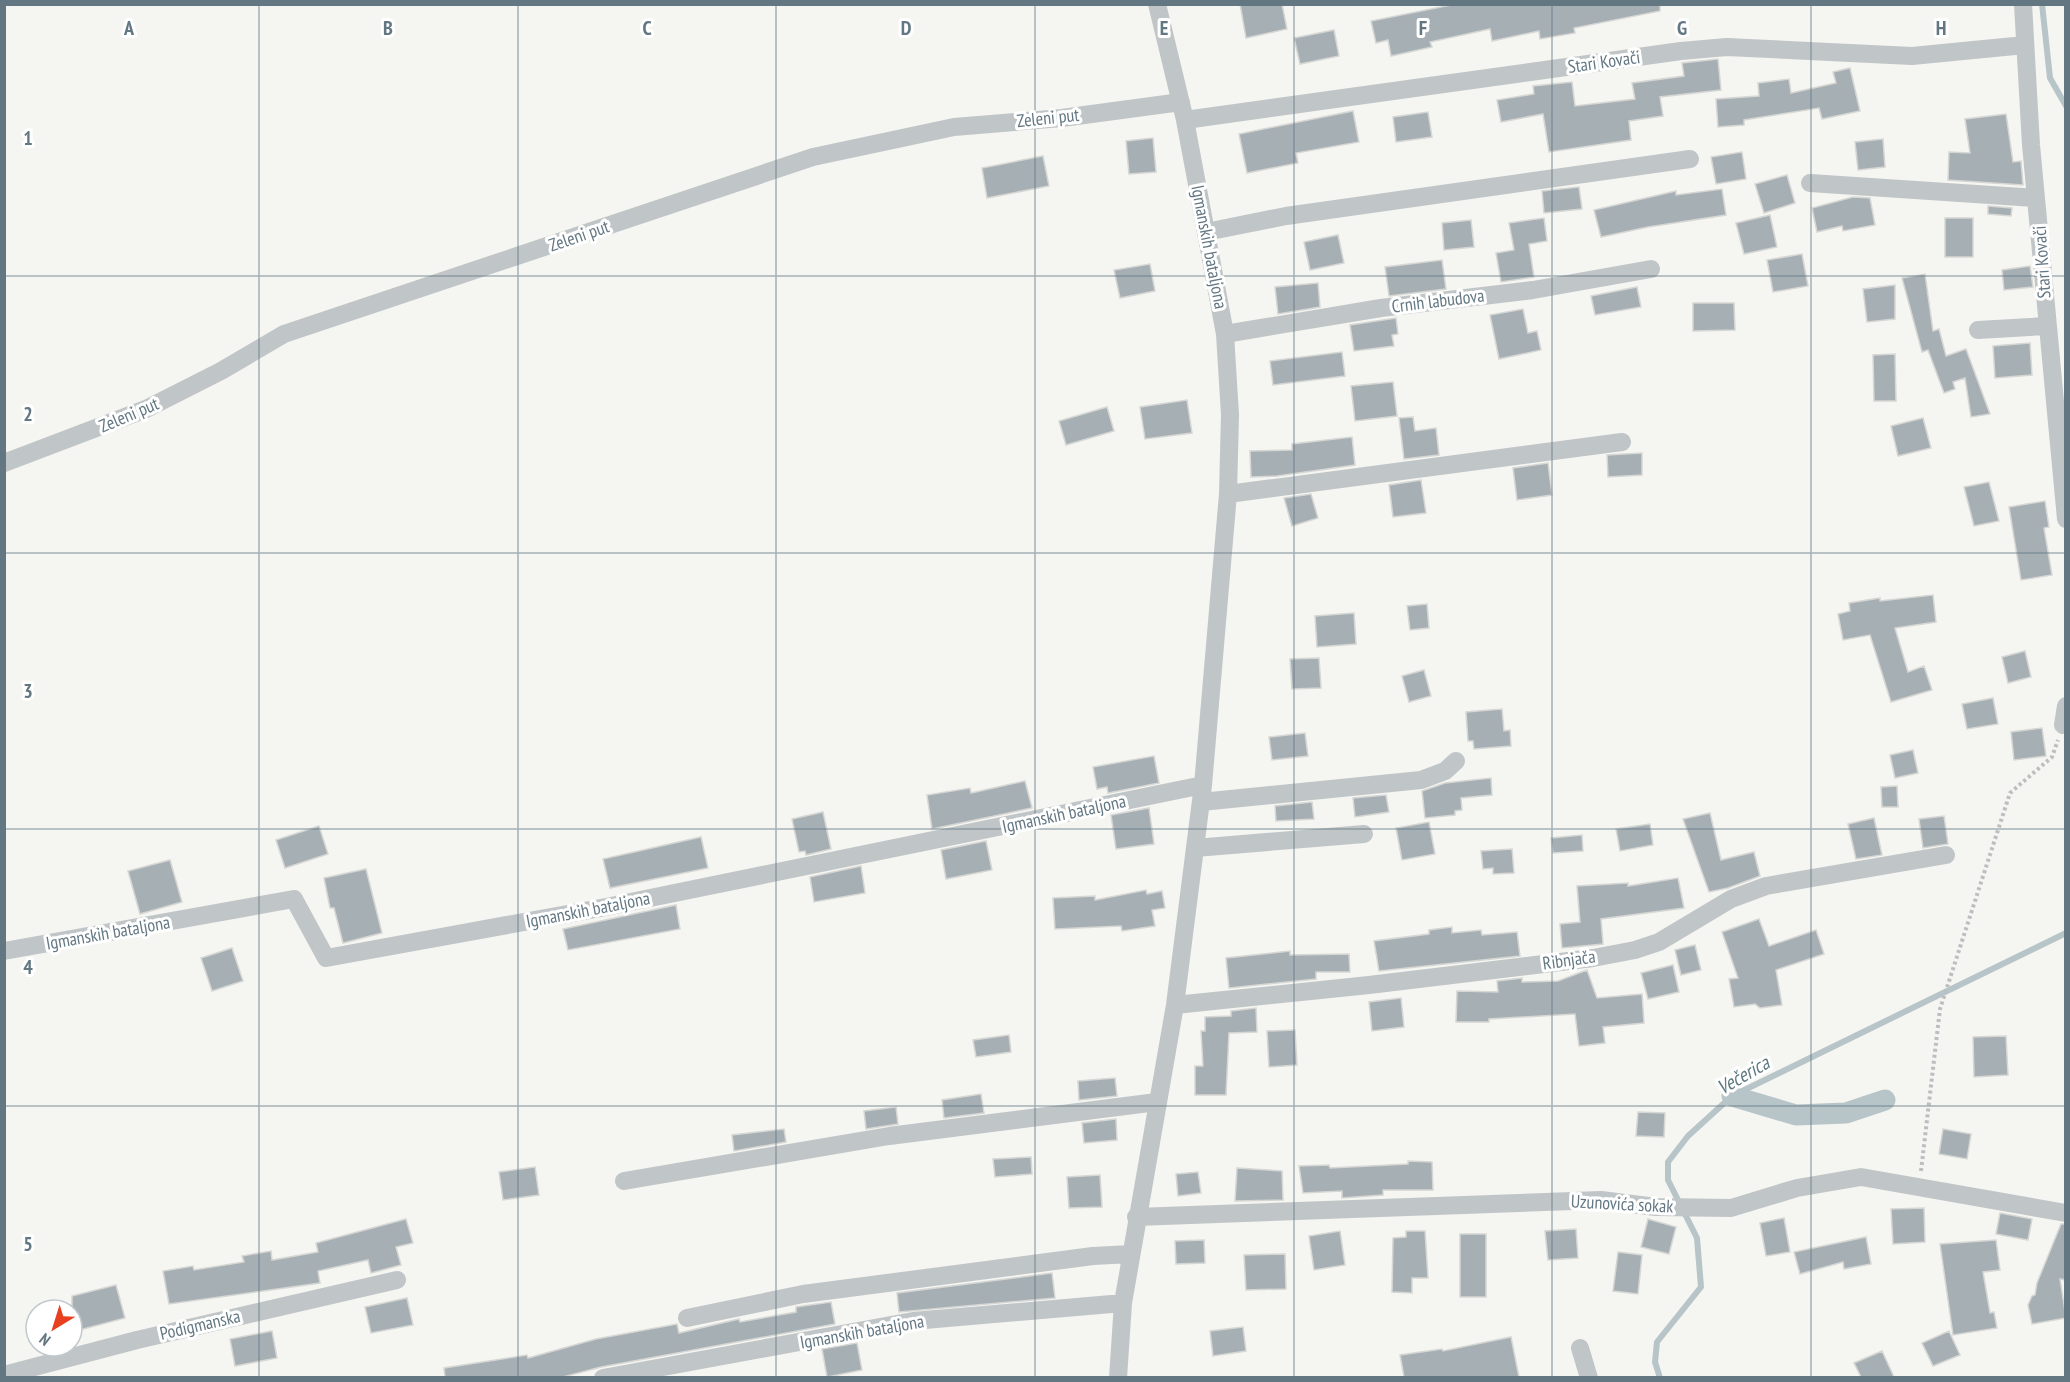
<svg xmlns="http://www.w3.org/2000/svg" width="2070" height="1382" font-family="'PT Sans Narrow',sans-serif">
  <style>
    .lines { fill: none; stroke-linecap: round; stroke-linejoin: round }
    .stream { stroke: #b7c5c8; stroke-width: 6 }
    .canal { stroke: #b7c5c8; stroke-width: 21 }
    .building { fill: #a6b0b4; stroke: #d6d6d4; stroke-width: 1.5 }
    .path { stroke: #bcbec0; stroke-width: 4; stroke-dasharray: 3 3; stroke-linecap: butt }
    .minor { stroke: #c0c5c7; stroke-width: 18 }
    .grid { fill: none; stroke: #637783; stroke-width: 1.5; stroke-opacity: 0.55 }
    .labels { text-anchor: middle; stroke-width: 6; stroke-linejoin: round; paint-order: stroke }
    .street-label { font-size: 18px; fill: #637783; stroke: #fff }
    .water-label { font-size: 20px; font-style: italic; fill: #5f7980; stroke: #fff }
    .grid-label { font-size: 20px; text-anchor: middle; font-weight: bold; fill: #637783; stroke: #fff; stroke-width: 6; stroke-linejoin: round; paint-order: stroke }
  </style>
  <rect width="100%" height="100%" fill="#f5f5f1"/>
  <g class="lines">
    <path class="stream" d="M2042 4 2050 78 2066 106
      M1660 1378 1655 1362 1657 1342 1701 1287 1697 1238 1668 1180V1162L1688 1136 1732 1096 2066 933"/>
    <path class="canal" d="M1732 1096 1796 1115 1846 1113 1885 1100"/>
  </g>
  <path class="building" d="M1240 4H1282L1287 29 1246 38Z
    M1456 4H1660V11L1574 28 1575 33 1540 39 1539 31 1492 41 1490 29 1430 42 1432 47 1391 56 1388 40 1376 43 1371 21Z
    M1334 30 1339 56 1300 64 1294 38Z
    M1718 59 1721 90 1660 97 1663 116 1629 121 1631 140 1549 152 1543 114 1501 122 1497 100 1534 94 1533 86 1572 82 1575 106 1635 99 1632 83 1684 76 1682 63Z
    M1850 68 1860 111 1822 119 1819 108 1744 120V125L1718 127 1716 99 1759 96 1758 83 1789 79 1791 93 1836 83 1833 72Z
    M1353 111 1359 142 1296 153 1298 163 1247 173 1239 134Z
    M1428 112 1432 137 1396 142 1393 117Z
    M2006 114 2013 162 2021 161 2023 185 1948 180 1949 152 1970 153 1965 119Z
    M1153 138 1156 172 1129 174 1126 141Z
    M1883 139 1885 167 1858 170 1855 142Z
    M1742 152 1746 179 1716 184 1711 157Z
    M1043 156 1049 186 987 198 982 168Z
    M1787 175 1795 203 1764 213 1755 184Z
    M1579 187 1582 209 1544 213 1542 191Z
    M1722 189 1726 215 1648 227 1601 237 1594 210 1676 191V195Z
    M1853 197 1870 198 1875 225 1843 231 1842 226 1817 232 1812 208Z
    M1988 206 2012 208 2011 216 1988 214Z
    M1770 215 1777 247 1744 254 1736 223Z
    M1544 218 1547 241 1529 244 1534 277 1501 282 1496 253 1514 250 1509 223Z
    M1945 218H1973V257H1945Z
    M1471 220 1474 247 1444 250 1442 223Z
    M1338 235 1344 263 1310 270 1304 242Z
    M1802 254 1808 286 1773 292 1767 260Z
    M1442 260 1446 289 1389 296 1385 267Z
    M1150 264 1155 291 1120 298 1114 270Z
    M2030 266 2033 287 2004 290 2002 270Z
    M1925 274 1933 331 1939 329 1946 356 1966 349 1990 414 1971 417 1965 378 1953 382 1955 389 1944 393 1928 350 1922 352 1902 278Z
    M1318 283 1320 307 1278 314 1275 287Z
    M1895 285V319L1867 322 1863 289Z
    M1637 287 1641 307 1595 315 1591 296Z
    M1693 303H1734L1735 330 1693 331Z
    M1523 309 1528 333 1537 331 1541 350 1499 359 1490 315Z
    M1396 318 1398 334 1392 335 1394 346 1354 351 1350 325Z
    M2030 343 2032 375 1995 378 1993 346Z
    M1342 352 1345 376 1273 385 1270 361Z
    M1895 354 1896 401H1874L1873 355Z
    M1393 382 1397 416 1355 421 1351 386Z
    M1187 400 1192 433 1145 439 1140 407Z
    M1107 407 1114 431 1066 445 1059 421Z
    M1413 417 1415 431 1436 428 1439 455 1404 459 1399 418Z
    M1923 418 1931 448 1898 456 1891 426Z
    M1352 437 1355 465 1277 476 1251 477 1250 451 1292 450V444Z
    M1642 453V475L1608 477 1607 455Z
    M1548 463 1552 495 1517 500 1513 468Z
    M1421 480 1426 513 1393 517 1389 485Z
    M1989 482 1999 521 1974 526 1964 487Z
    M1311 494 1318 518 1292 526 1284 498Z
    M2045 501 2049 527 2044 528 2052 575 2021 580 2009 507Z
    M1933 595 1936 622 1895 628 1908 672 1924 666 1932 690 1891 702 1870 635 1843 640 1838 614 1850 611 1849 603 1880 598V601Z
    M1427 604 1429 628 1410 630 1407 606Z
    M1354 613 1356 644 1317 647 1315 616Z
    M2025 651 2031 677 2008 683 2002 657Z
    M1319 658 1321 688 1292 689 1290 659Z
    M1424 670 1431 696 1409 702 1402 676Z
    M1993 698 1998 724 1967 729 1962 704Z
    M1502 709 1504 731 1510 730 1511 746 1474 749 1473 741H1468L1466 712Z
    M2042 728 2046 756 2014 760 2011 732Z
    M1305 733 1308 756 1272 760 1269 737Z
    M1913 750 1918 773 1895 778 1890 755Z
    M1154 756 1159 783 1108 793 1107 787 1097 789 1093 767Z
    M1491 778 1492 795 1461 798 1462 810 1455 811V815L1425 818 1422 791 1445 783Z
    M1025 781 1032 808 932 829 927 795 970 788 971 793Z
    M1897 786 1898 807H1882L1881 787Z
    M1386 795 1389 812 1355 817 1353 798Z
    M1312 802 1314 819 1276 821 1275 806Z
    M1149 808 1154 844 1116 849 1111 815Z
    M823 812 831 849 806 855 805 851 799 852 792 819Z
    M1710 813 1721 860 1754 852 1760 876 1728 888 1709 892 1683 819Z
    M1944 816 1948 844 1923 848 1919 819Z
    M1874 818 1882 855 1856 859 1848 824Z
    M1429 822 1435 854 1402 860 1396 828Z
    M1650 824 1653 845 1620 851 1616 829Z
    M319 826 328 854 285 868 276 840Z
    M1582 835 1583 851 1553 853 1551 838Z
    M701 837 708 868 610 888 603 859Z
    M986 841 992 870 946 879 941 850Z
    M1512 849 1514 873 1493 874V868L1483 869 1481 851Z
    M170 860 182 902 140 914 128 871Z
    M861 866 865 893 814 902 810 877Z
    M366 869 382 933 343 943 334 908H330L324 878Z
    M1678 878 1684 908 1601 919 1603 944 1562 948 1560 924 1580 922 1577 886 1628 883V886Z
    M1146 890 1147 894 1162 891 1165 908 1152 910 1155 926 1122 931 1121 926 1055 929 1053 898 1095 896V900Z
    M676 905 680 929 568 950 563 929Z
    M1759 919 1769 946 1816 930 1824 954 1776 970 1782 1005 1760 1008 1755 1004 1734 1007 1729 979 1738 978 1722 932Z
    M1452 927V933L1481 930 1482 935 1517 932 1520 956 1379 971 1374 941 1429 934V930Z
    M1695 945 1701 970 1681 975 1675 950Z
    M232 948 243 981 212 991 201 958Z
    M1290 951V955L1349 954 1350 972H1316V979L1229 988 1226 958Z
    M1673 965 1679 992 1648 999 1641 973Z
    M1587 970 1597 998 1642 994 1644 1023 1603 1027 1605 1043 1579 1046 1575 1014 1489 1019V1022H1456L1457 991 1498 992 1497 981 1522 978V982L1558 981Z
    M1401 998 1404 1027 1372 1031 1369 1002Z
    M1256 1008 1257 1032 1229 1033 1226 1095H1195V1066H1203L1201 1031H1205V1017L1231 1016V1011Z
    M1295 1030 1297 1065 1269 1067 1267 1031Z
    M1009 1035 1011 1052 976 1057 973 1040Z
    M2006 1036 2008 1075 1974 1077 1973 1037Z
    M1115 1078 1117 1096 1079 1100 1078 1081Z
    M981 1094 984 1113 944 1118 942 1100Z
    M896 1107 898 1124 866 1129 864 1111Z
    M1638 1112 1665 1113 1664 1137 1636 1136Z
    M1116 1119 1117 1140 1084 1143 1082 1123Z
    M784 1129 786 1142 734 1151 732 1135Z
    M1943 1129 1971 1134 1967 1159 1939 1154Z
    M1031 1157 1032 1174 995 1177 993 1159Z
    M1408 1161 1432 1162 1433 1190H1383V1195L1342 1198V1191L1303 1193 1299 1166 1329 1165 1330 1168 1408 1164Z
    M535 1167 539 1195 503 1200 499 1172Z
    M1237 1168 1282 1171 1283 1200 1235 1201Z
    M1198 1172 1201 1193 1178 1196 1176 1174Z
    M1100 1175 1102 1207 1069 1208 1067 1177Z
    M1924 1208 1925 1242 1893 1244 1891 1209Z
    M2000 1213 2032 1219 2028 1240 1996 1234Z
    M1784 1218 1790 1252 1766 1256 1760 1223Z
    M406 1219 413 1243 396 1247 401 1265 371 1273 368 1260 318 1271 320 1283 169 1304 163 1271 193 1266 194 1270 244 1262 242 1256 271 1251 272 1260 318 1252 316 1243Z
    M1648 1219 1676 1227 1669 1254 1641 1247Z
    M2061 1224H2066V1280L2060 1279 2066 1318 2032 1324 2028 1305 2032 1296 2035 1295 2037 1283Z
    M1576 1229 1578 1258 1548 1260 1545 1231Z
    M1340 1231 1345 1265 1314 1270 1309 1236Z
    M1406 1231H1425L1428 1278H1412V1293L1392 1292 1393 1238 1406 1237Z
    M1460 1234H1486V1297H1460Z
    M1866 1237 1871 1264 1844 1269 1843 1262 1800 1274 1794 1252Z
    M1204 1240 1205 1263 1176 1264 1175 1241Z
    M1996 1240 2000 1270 1983 1272 1990 1313 1994 1312 1997 1328 1953 1335 1940 1244Z
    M1618 1252 1642 1255 1638 1294 1613 1291Z
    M1285 1254 1286 1289 1246 1290 1244 1255Z
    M1052 1273 1055 1298 899 1312 897 1293Z
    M116 1285 125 1318 72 1332V1296Z
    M407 1298 413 1325 371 1333 365 1307Z
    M831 1302 835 1324 601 1367 563 1377H445L444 1368 527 1355 528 1358 596 1339 677 1324 679 1333 739 1319 740 1322 796 1312V1307Z
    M1243 1327 1246 1351 1213 1356 1210 1331Z
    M272 1331 277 1358 235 1366 230 1339Z
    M1949 1331 1960 1355 1933 1366 1922 1343Z
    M1511 1337 1519 1377H1404L1400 1355 1442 1349 1443 1351Z
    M857 1343 862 1370 827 1377 822 1349Z
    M1882 1351 1894 1377H1861L1854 1363Z"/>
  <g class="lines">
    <path class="path" d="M1921 1171 1940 1009 2010 793 2052 757 2058 740"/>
    <path class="minor" d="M2023 4 2031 145 2066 519
      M1185 120 1681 51 1727 47 1912 56 2025 45
      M1810 183 2036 198
      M1206 232 1286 216 1690 159
      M1978 330 2046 326
      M1225 334 1381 308 1533 290 1651 269
      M4 463 146 409 221 371 284 334 813 157 954 127 1062 118 1181 102
      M1228 494 1622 442
      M2063 725 2066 706
      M1201 802 1421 780 1445 771 1456 761
      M1195 848 1364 834
      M4 951 294 899 326 958 606 907 1203 785
      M1175 1005 1369 985 1593 958 1635 950 1659 942 1731 899 1766 886 1946 855
      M624 1181 889 1136 1157 1102
      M1136 1217 1601 1200 1656 1207 1731 1208 1797 1188 1861 1177 2066 1213
      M687 1318 803 1294 1093 1256 1130 1254
      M1580 1348 1589 1378
      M4 1375 137 1340 397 1280
      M603 1378 913 1321 1123 1303
      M1118 1378 1123 1303 1175 1005 1203 785 1228 494 1230 415 1225 334 1185 120 1157 4"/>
  </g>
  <path class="grid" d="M259 4V1378M518 4V1378M776 4V1378M1035 4V1378M1294 4V1378M1552 4V1378M1811 4V1378M4 276H2066M4 553H2066M4 829H2066M4 1106H2066"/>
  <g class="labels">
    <g class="street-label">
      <text transform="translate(1604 62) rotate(-8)" y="6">Stari Kovači</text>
      <text transform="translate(1048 118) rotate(-6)" y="6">Zeleni put</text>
      <text transform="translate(579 236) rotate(-19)" y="6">Zeleni put</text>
      <text transform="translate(1209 247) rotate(79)" y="6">Igmanskih bataljona</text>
      <text transform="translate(2042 262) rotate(-94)" y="6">Stari Kovači</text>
      <text transform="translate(1438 301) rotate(-7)" y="6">Crnih labudova</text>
      <text transform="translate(129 415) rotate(-23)" y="6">Zeleni put</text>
      <text transform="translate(1064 814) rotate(-12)" y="6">Igmanskih bataljona</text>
      <text transform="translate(588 910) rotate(-11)" y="6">Igmanskih bataljona</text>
      <text transform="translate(108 933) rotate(-10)" y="6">Igmanskih bataljona</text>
      <text transform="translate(1569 960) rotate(-8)" y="6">Ribnjača</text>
      <text transform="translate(1622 1204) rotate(3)" y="6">Uzunovića sokak</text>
      <text transform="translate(200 1325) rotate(-13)" y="6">Podigmanska</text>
      <text transform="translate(862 1332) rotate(-10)" y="6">Igmanskih bataljona</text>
    </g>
    <g class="water-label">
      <text transform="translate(1743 1075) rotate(-30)" y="7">Večerica</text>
    </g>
  </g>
  <g class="grid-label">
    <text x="129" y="35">A</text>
    <text x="388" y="35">B</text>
    <text x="647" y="35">C</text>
    <text x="906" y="35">D</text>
    <text x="1164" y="35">E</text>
    <text x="1423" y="35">F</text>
    <text x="1682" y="35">G</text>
    <text x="1941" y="35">H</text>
    <text x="28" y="145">1</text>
    <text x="28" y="421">2</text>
    <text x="28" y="698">3</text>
    <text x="28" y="974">4</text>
    <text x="28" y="1251">5</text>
  </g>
  <rect width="2070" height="1382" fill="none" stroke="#637783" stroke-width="12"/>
  <g transform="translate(54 1328) rotate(218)"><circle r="28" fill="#ffffff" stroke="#c1c9cd" stroke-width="1.5"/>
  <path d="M0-4.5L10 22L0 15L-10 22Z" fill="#e8401e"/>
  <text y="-9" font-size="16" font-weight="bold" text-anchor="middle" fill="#637783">N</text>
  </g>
</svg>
